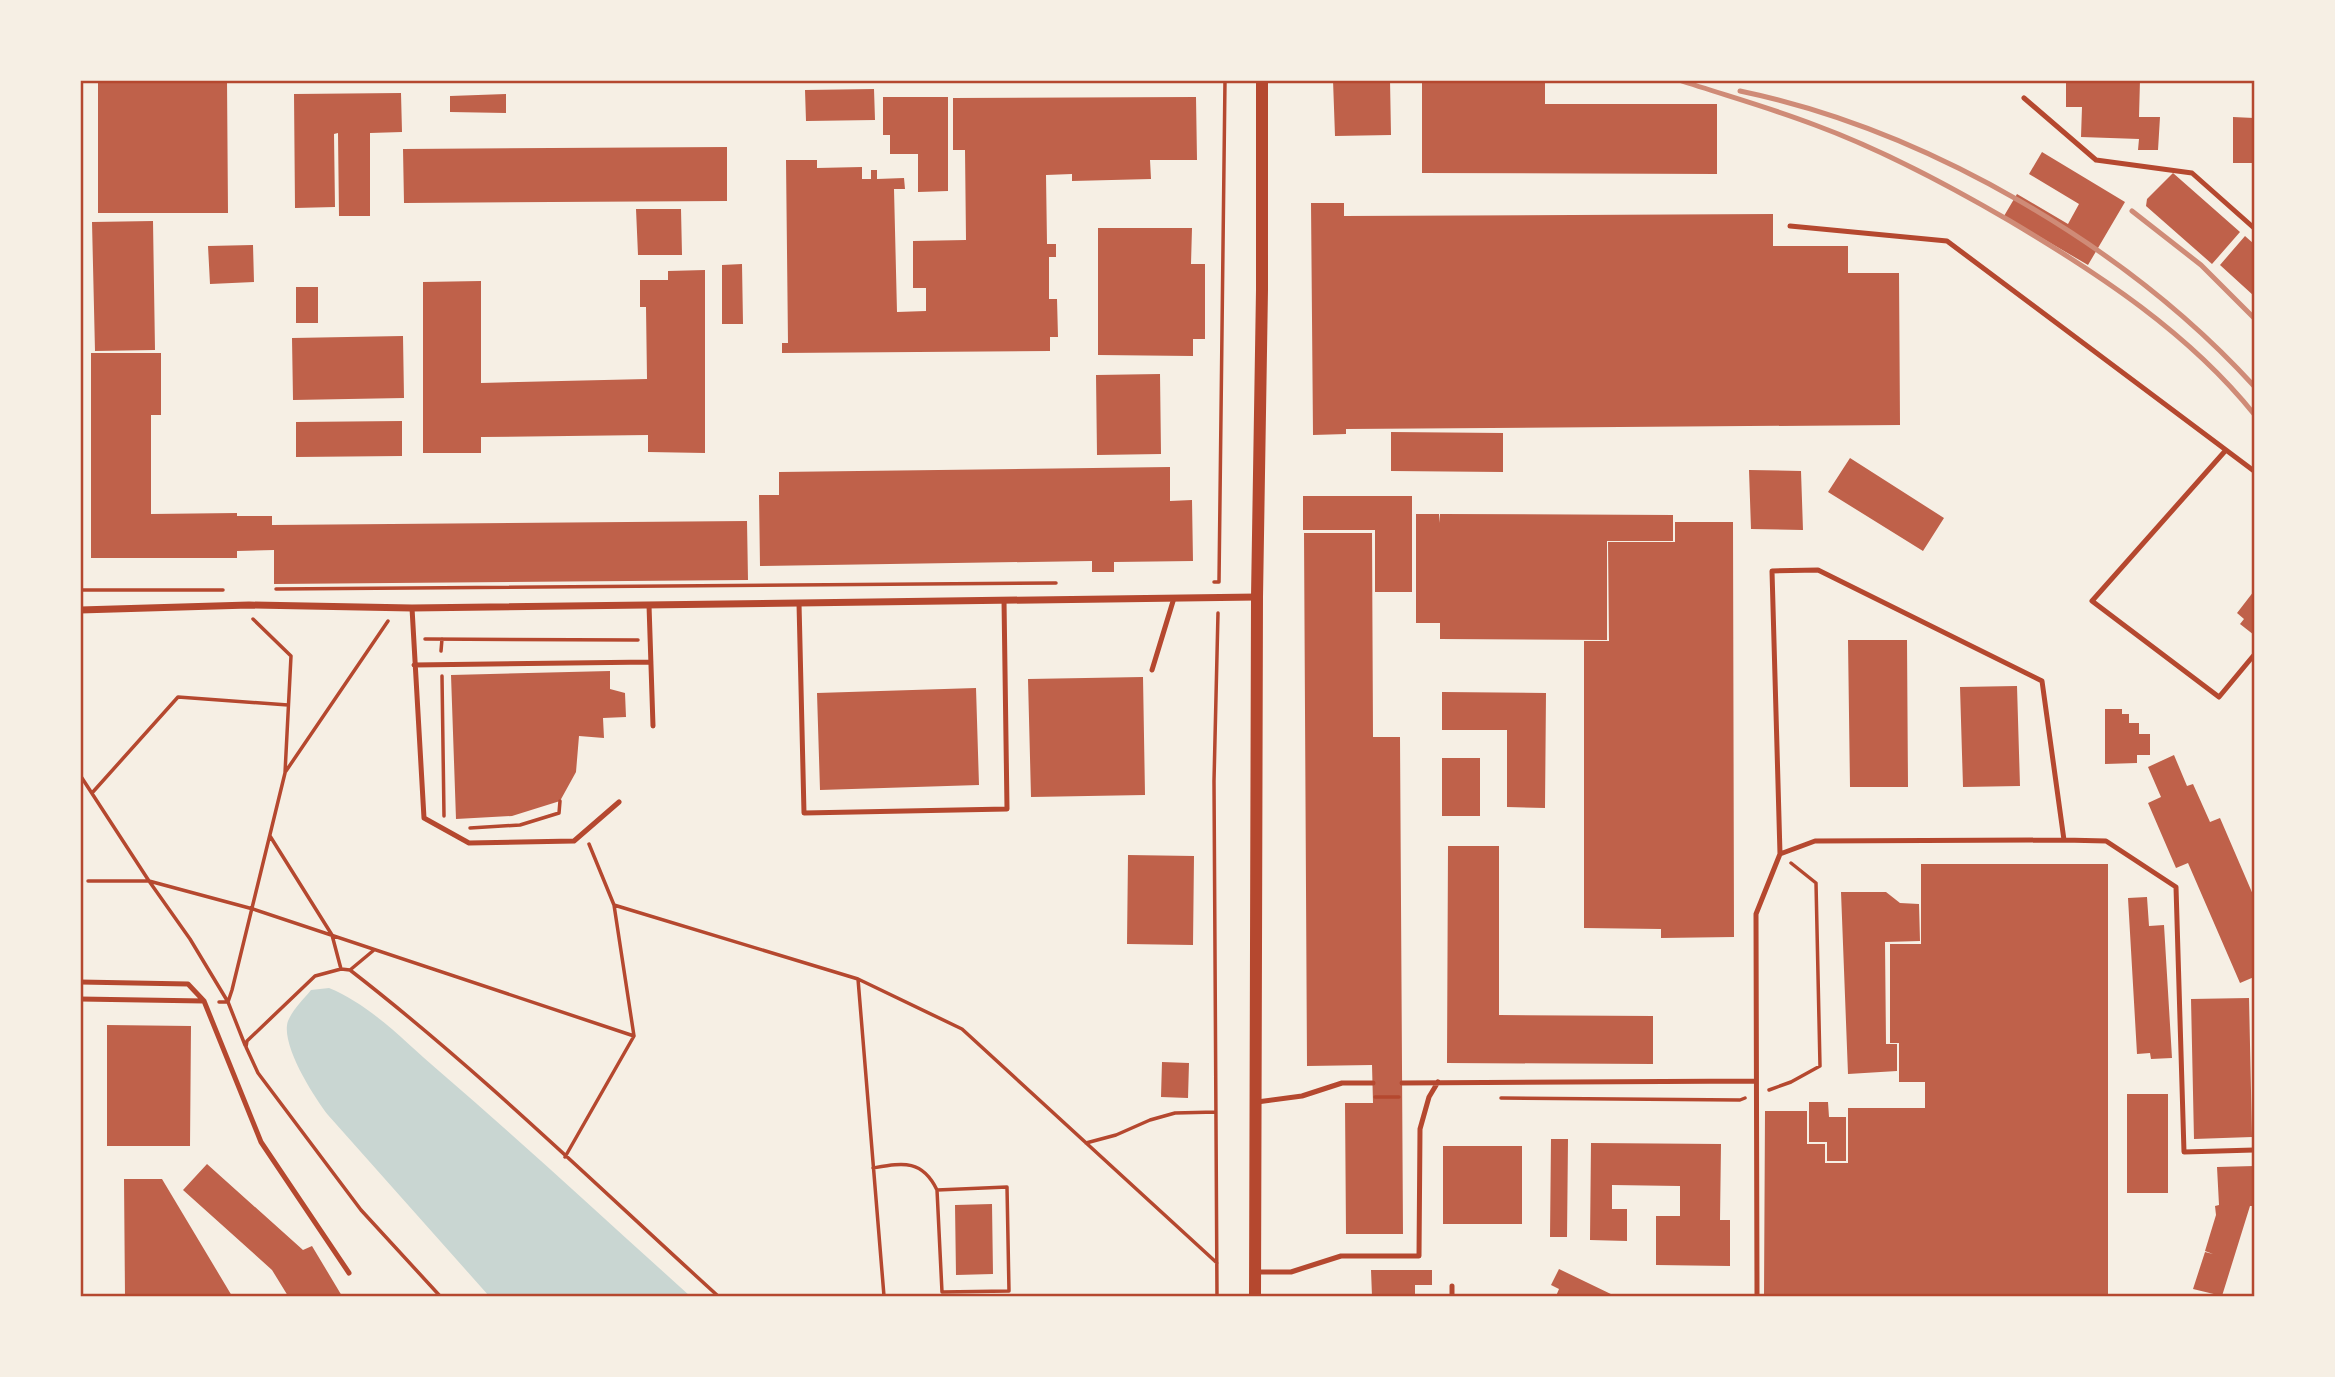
<svg xmlns="http://www.w3.org/2000/svg" width="2335" height="1377" font-family="'DM Sans',sans-serif">
  <style>
    .water { fill: #c9d6d2 }
    .building { fill: #bf614a }
    .lines { fill: none; stroke-linecap: round; stroke-linejoin: round }
    .path { stroke: #b5482f; stroke-width: 3.5 }
    .service { stroke: #b5482f; stroke-width: 5 }
    .minor { stroke: #b5482f; stroke-width: 7 }
    .tertiary { stroke: #b5482f; stroke-width: 12 }
    .rail { stroke: #cf8b77; stroke-width: 5 }
    .neatline { fill: none; stroke: #b5482f; stroke-width: 2.5 }
  </style>
  <rect width="100%" height="100%" fill="#f6efe4"/>
  <path class="water" d="M329 988C371 1005 405 1042 439 1071 525 1145 607 1221 690 1296H489L328 1115C314 1097 280 1044 288 1021 293 1009 303 1000 311 990Z"/>
  <path class="building" d="M98 80H227L228 213H98Z
    M1333 80H1390L1391 135 1335 136Z
    M1422 80H1545V104H1717V174L1422 173Z
    M2066 80H2140L2139 117H2160L2158 150H2138L2139 139 2081 137 2082 107H2066Z
    M874 89 875 120 806 121 805 90Z
    M401 93 402 132 370 133V216H339L338 133 334 134 335 207 295 208 294 94Z
    M506 94V113L450 112V96Z
    M883 97H948V191L918 192V154H890V135H883Z
    M1196 97 1197 160H1150L1151 179 1072 181V174L1046 175 1047 244H1056V257H1049V299H1057L1058 337H1050V351L782 353V343H788L786 160H817V168L862 167V179H871V170H877V179L904 178 905 189H894L897 312 926 311V288H913V241L966 240 965 150H953V98Z
    M2233 117 2254 118V160H2252V163H2233Z
    M727 147V201L404 203 403 149Z
    M2042 152 2125 202 2088 265 2004 216 2017 194 2068 224 2079 204 2029 174Z
    M2173 173 2240 232 2212 264 2146 206 2147 199Z
    M1311 203H1344V216L1773 214V246H1848V273H1899L1900 425 1346 429V434L1313 435Z
    M636 209H681L682 255H638Z
    M153 221 155 350 95 351 92 222Z
    M1098 228H1192L1191 264H1205V339H1193V356L1098 355Z
    M2245 236 2254 244V296L2220 265Z
    M253 245 254 282 210 284 208 246Z
    M742 264 743 324H722V265Z
    M705 270V453L648 452V435L481 437V453H423V282L481 281V383L647 379 646 307H640V280H668V271Z
    M296 287H318V323H296Z
    M403 336 404 398 293 400 292 338Z
    M91 353H161V415H151V514L237 513V516H272V525L747 521 748 580 274 584V550L237 551V558H91Z
    M1160 374 1161 454 1097 455 1096 375Z
    M402 421V456L296 457V422Z
    M1391 432 1503 433V472L1391 471Z
    M1850 458 1944 518 1923 551 1828 492Z
    M1170 467V501L1192 500 1193 561 1114 562V572H1092V561L760 566 759 495H779V472Z
    M1749 470 1801 471 1803 530 1751 529Z
    M1303 496H1412V592H1375V530H1303Z
    M1416 514H1439V523L1440 514 1673 515V541H1607V640L1440 639V623H1416Z
    M1675 522H1733L1734 937 1661 938V929L1584 928V641H1609L1608 542H1675Z
    M1304 533H1372L1373 737H1400L1403 1234H1346L1345 1103H1373L1372 1065 1307 1066Z
    M2254 591V635L2240 624 2244 619 2237 613Z
    M1848 640H1907L1908 787H1850Z
    M610 671V689L625 693 626 717 603 718 604 738 579 736 576 772 560 801 512 816 456 819 451 675Z
    M1143 677 1145 795 1031 797 1028 679Z
    M2017 686 2020 786 1963 787 1960 687Z
    M976 688 979 785 820 790 817 693Z
    M1442 692 1546 693 1545 808 1507 807V730H1442Z
    M2105 709H2122V714H2129V723H2139V734H2150V755H2137V763L2105 764Z
    M2174 755 2187 786 2193 784 2210 822 2220 818 2254 897V977L2240 983 2188 863 2176 868 2148 803 2161 797 2148 767Z
    M1442 758H1480V816H1442Z
    M1448 846H1499V1015L1653 1016V1064L1447 1063Z
    M1128 855 1194 856 1193 945 1127 944Z
    M1921 864H2108V1296H1764L1765 1111H1807V1144H1825V1163H1848V1108H1925V1082H1899V1043H1890V944H1921Z
    M1841 892H1886L1900 903 1919 904 1920 941 1885 942 1886 1044H1897V1071L1848 1074Z
    M2147 897 2149 926 2164 925 2172 1058 2151 1059 2150 1053 2137 1054 2128 898Z
    M2249 998 2252 1137 2194 1139 2191 999Z
    M107 1025 191 1026 190 1146H107Z
    M1162 1062 1189 1063 1188 1098 1161 1097Z
    M2127 1094H2168V1193H2127Z
    M1809 1102H1828L1829 1117H1846V1161H1827V1142H1809Z
    M1551 1139H1568L1567 1237H1550Z
    M1591 1143 1721 1144 1720 1220H1730V1266L1656 1265V1216H1680V1186L1612 1185V1209H1627V1241L1590 1240Z
    M1443 1146H1522V1224H1443Z
    M207 1164 303 1250 312 1246 342 1296H288L272 1270 183 1190Z
    M2254 1166V1206H2250L2222 1296 2193 1289 2205 1252 2213 1254 2205 1251 2216 1215 2215 1206 2219 1205 2217 1167Z
    M124 1179H162L232 1296H125Z
    M992 1204 993 1274 956 1275 955 1205Z
    M1559 1269 1615 1296H1556L1559 1289 1551 1285Z
    M1371 1270H1432V1285H1415V1296H1372Z"/>
  <g class="lines">
    <path class="path" d="M1214 582H1219L1225 80
      M276 589 1056 583
      M80 590H223
      M425 639 638 640
      M441 651 442 639
      M442 676 444 816
      M286 771 388 621
      M80 775 149 881 190 939 228 1002 245 1045
      M92 793 178 697 288 705
      M470 828 520 825 559 813 560 801
      M270 836 332 935 341 969
      M88 881H149L253 909 634 1036
      M614 905 858 979 962 1029 1217 1263
      M350 970 374 950
      M858 979 884 1296
      M219 1002H228L232 990 285 773 291 656 253 619
      M1769 1090 1791 1082 1820 1066 1816 883 1791 863
      M1375 1097H1399
      M1501 1098 1740 1100 1745 1098
      M1086 1143 1116 1135 1150 1120 1175 1113 1216 1112
      M565 1157 634 1036 614 905 589 844
      M873 1168C903 1163 922 1159 937 1190L942 1292 1009 1291 1007 1187 937 1190
      M440 1296 361 1210 258 1073 246 1047 247 1041 315 976 341 969 350 970C479 1070 597 1186 718 1296
      M1217 1296 1214 781 1218 613"/>
    <path class="service" d="M2024 98 2096 160 2192 173 2254 228
      M1790 226 1947 241 2226 450
      M2254 471 2226 450 2092 601 2219 697 2254 655
      M799 603 804 813 1007 809 1004 600
      M649 605 653 726
      M412 608 424 818 469 843 574 841 619 802
      M414 665 651 662
      M1152 670 1174 598
      M2064 840 2106 841 2176 887 2184 1152 2254 1150
      M80 982 188 984 204 1001 261 1142 349 1273
      M80 999 204 1001
      M1402 1083 1756 1081
      M1257 1102 1302 1096 1342 1083H1373
      M1255 1272H1291L1341 1256H1419L1420 1129 1429 1097 1438 1082
      M1452 1286V1296
      M1757 1296 1756 914 1780 854 1772 571 1818 570 2042 681 2064 840 1815 841 1780 854"/>
    <path class="minor" d="M80 610 249 605 412 608 1257 597"/>
    <path class="tertiary" d="M1255 1296 1257 597 1262 290V80"/>
    <path class="rail" d="M1679 80C1724 95 1771 108 1815 125 1883 150 1948 185 2010 221 2099 274 2189 333 2254 414
      M1740 91C1927 130 2126 246 2254 386
      M2132 211 2201 265 2254 318"/>
  </g>
  <rect width="2335" height="1377" fill="none" stroke="#f6efe4" stroke-width="164"/>
  <rect x="82" y="82" width="2171" height="1213" class="neatline"/>
</svg>
